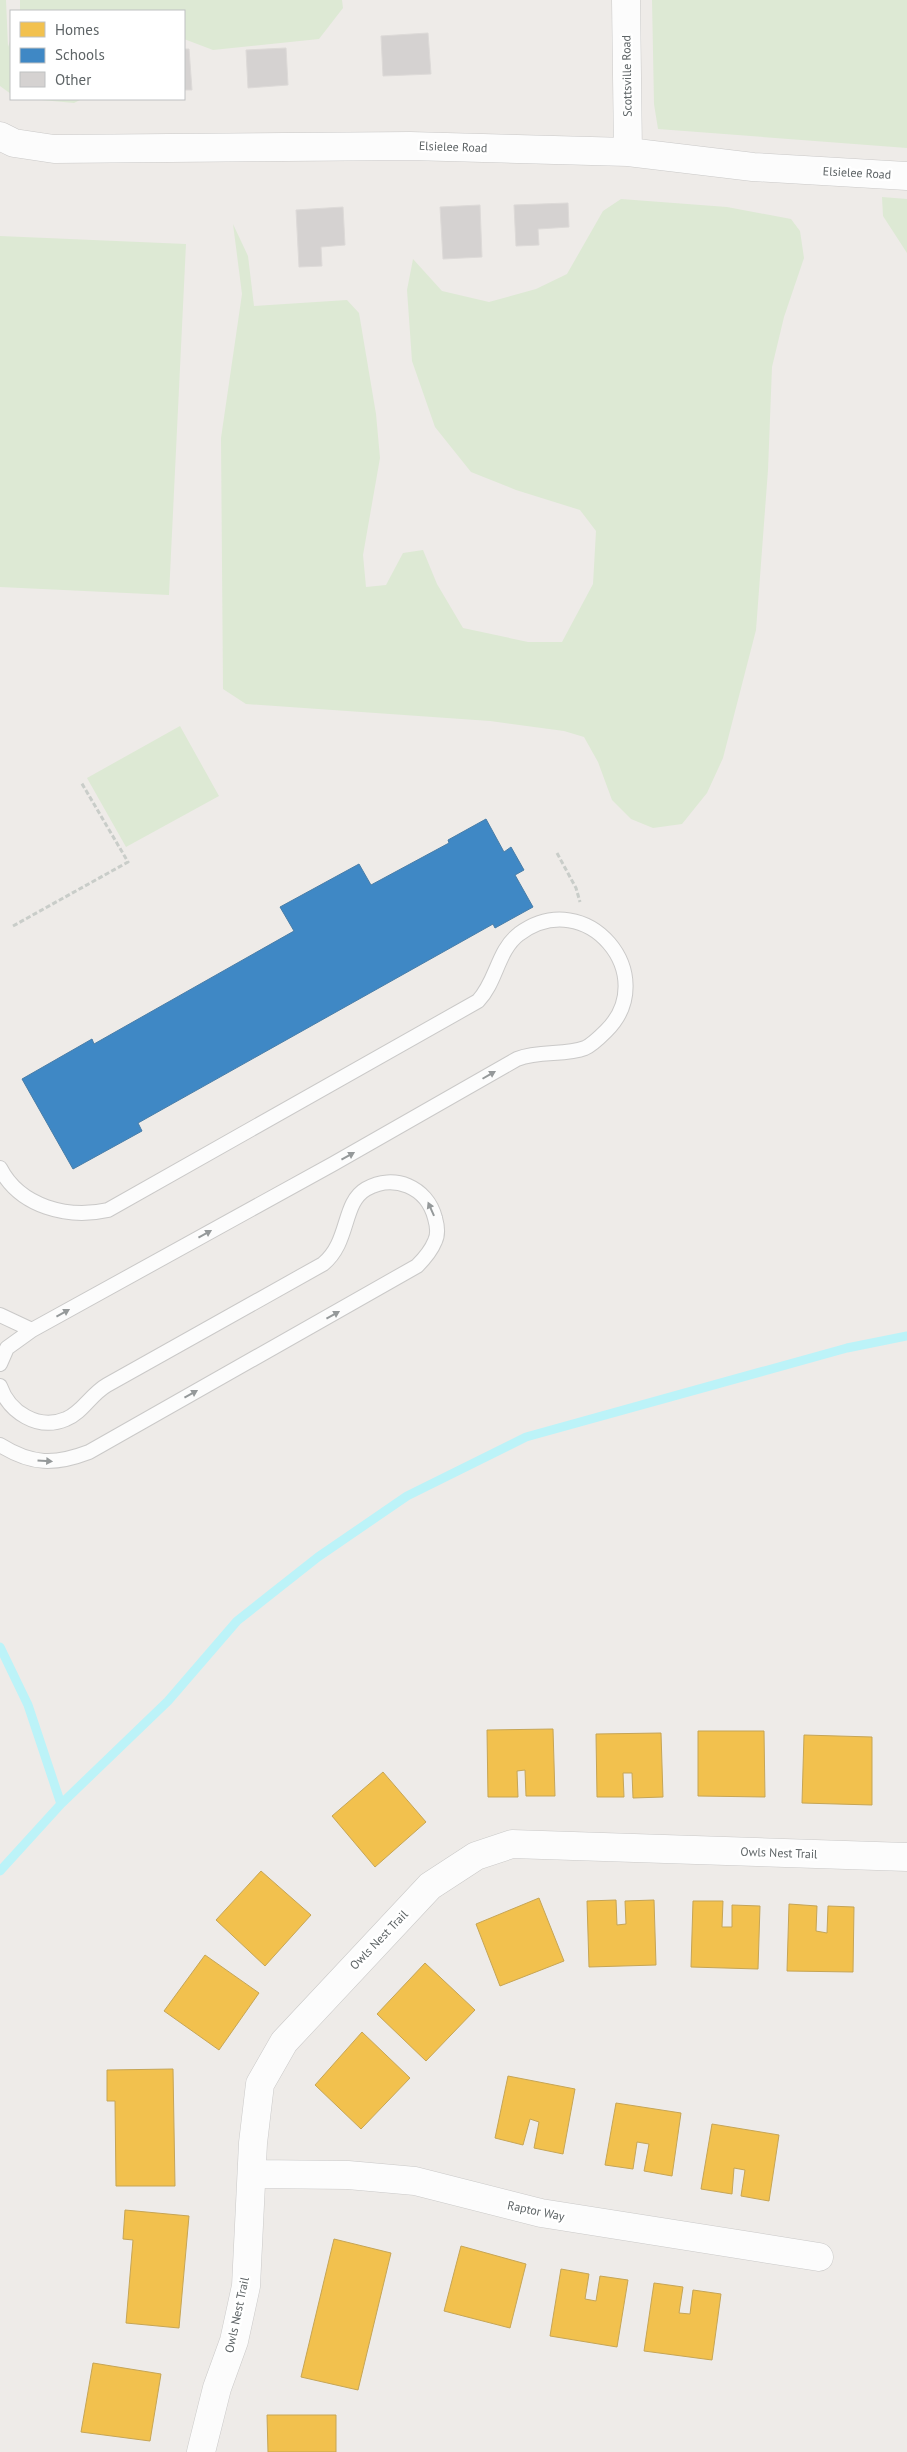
<svg xmlns="http://www.w3.org/2000/svg" width="907" height="2452" font-family="'PT Sans',sans-serif">
  <style>
    .green { fill: #dde9d4 }
    .homes { fill: #f2c14e; stroke: #c6a555 }
    .schools { fill: #3f88c5; stroke: #487da8 }
    .lines { fill: none; stroke-linecap: round; stroke-linejoin: round }
    .stream { stroke: #bcf3f8; stroke-width: 9 }
    .building { fill: #d5d2d1; stroke: #dddad8 }
    .service-casing { stroke: #cac9c8; stroke-width: 16 }
    .minor-casing { stroke: #cac9c8; stroke-width: 29 }
    .path { stroke: #c9cdc9; stroke-width: 3; stroke-dasharray: 5 2.5; stroke-linecap: butt }
    .service { stroke: #fcfcfc; stroke-width: 14 }
    .minor { stroke: #fcfcfc; stroke-width: 28 }
    .oneway { fill: #95999a }
    .labels { text-anchor: middle; stroke-width: 5; stroke-linejoin: round; paint-order: stroke }
    .street-label { font-size: 12px; fill: #5e6466; stroke: #fff }
  </style>
  <rect width="100%" height="100%" fill="#eeebe8"/>
  <path class="green" d="M0 0H6L8 47 11 38V94L0 86Z
    M20 0H342L343 8 319 39 213 50 184 39V11H20Z
    M652 0H907V148L658 129 654 104Z
    M31 99H82L74 103Z
    M882 197 907 199V253L883 216Z
    M621 199 727 207 791 219 800 231 804 258 784 317 772 367 768 470 756 630 723 758 707 793 682 824 653 828 631 819 612 800 598 762 584 737 564 731 490 721 246 704 223 689 221 438 242 294 233 224 248 256 254 306 347 300 359 313 376 414 380 458 363 555 366 587 386 585 403 553 423 550 437 584 463 628 528 642H562L593 584 596 531 580 510 516 490 471 472 435 427 412 361 407 290 413 259 442 291 489 302 536 289 567 274 603 211Z
    M0 236 186 244 169 595 0 587Z
    M180 726 219 796 126 847 87 778Z"/>
  <path class="homes" d="M553 1729 555 1796H526L525 1770 517 1771 518 1797H488L487 1730Z
    M698 1731H764L765 1797 698 1796Z
    M661 1733 663 1797 633 1798 632 1773H623L624 1797H597L596 1734Z
    M804 1735 872 1737V1805L802 1803Z
    M383 1772 426 1822 375 1867 332 1816Z
    M261 1871 311 1915 265 1966 216 1920Z
    M539 1898 564 1961 500 1986 476 1924Z
    M616 1900 617 1925 626 1924 625 1901 654 1900 656 1965 589 1967 587 1901Z
    M693 1901H723L722 1927H732V1905L760 1906 758 1969 691 1967Z
    M789 1904 817 1906 816 1931 827 1933 828 1906 854 1907 853 1972 787 1971Z
    M205 1955 259 1993 219 2050 164 2011Z
    M425 1963 475 2010 426 2061 377 2014Z
    M362 2032 410 2078 361 2129 315 2085Z
    M173 2069 175 2186H116L115 2101H107V2070Z
    M508 2076 575 2089 563 2154 534 2148 539 2122 530 2119 523 2145 495 2138Z
    M616 2103 681 2113 672 2176 644 2171 649 2144 637 2142 633 2169 605 2165Z
    M712 2124 779 2135 769 2201 741 2196 745 2170 734 2168 732 2194 701 2189Z
    M125 2210 189 2216 179 2328 126 2323 133 2240 123 2239Z
    M334 2239 391 2253 358 2390 301 2377Z
    M461 2246 526 2264 510 2328 444 2311Z
    M561 2269 589 2274 585 2299 596 2301 600 2276 628 2280 617 2347 550 2336Z
    M654 2283 683 2287 679 2313 690 2314 693 2290 721 2294 712 2360 644 2351Z
    M93 2363 161 2374 150 2441 81 2432Z
    M267 2415H336V2452H268Z"/>
  <path class="schools" d="M486 819 504 852 511 847 524 870 515 875 533 907 495 928 493 924 138 1123 142 1131 73 1169 22 1079 92 1039 94 1044 294 931 280 907 359 864 371 885 449 843 448 840Z"/>
  <g class="lines">
    <path class="stream" d="M0 1647 28 1705 61 1804
      M0 1871 61 1804 168 1701 237 1621 318 1557 407 1496 526 1437 847 1348 907 1336"/>
  </g>
  <path class="building" d="M428 33 431 74 383 76 381 36Z
    M286 48 288 85 248 88 246 50Z
    M184 49H189L192 90H184Z
    M568 203 569 227 538 229 539 245 516 246 514 205Z
    M480 205 482 257 443 259 440 207Z
    M343 207 345 245 321 247 322 266 299 267 296 210Z"/>
  <g class="lines">
    <g class="service-casing">
      <path id="service" d="M0 1168C20 1207 68 1219 108 1210L478 1001C497 981 497 951 519 934 587 884 662 976 606 1031 600 1037 592 1045 585 1048 565 1056 540 1050 517 1059L333 1164 32 1330 7 1348 0 1364
        M0 1315 32 1330
        M0 1386C9 1412 38 1431 66 1419 82 1413 91 1394 107 1385 179 1344 251 1304 323 1264 350 1242 342 1203 366 1189 394 1173 427 1187 435 1218 437 1225 438 1235 435 1241 431 1251 424 1259 417 1266L89 1452C55 1465 32 1465 0 1445"/>
    </g>
    <g class="minor-casing">
      <path id="minor" d="M626 0 628 152
        M0 136 14 143 54 149 410 146 628 152 753 167 907 176
        M252 2174 348 2175 415 2181 541 2213 819 2257
        M201 2452 217 2388 234 2341 246 2286 253 2143 260 2084 284 2042 430 1886 476 1856 512 1844 907 1857"/>
    </g>
    <path class="path" d="M557 853 576 888 580 902
      M13 926 128 862 81 782"/>
    <use href="#service" class="service"/>
    <use href="#minor" class="minor"/>
  </g>
  <defs><path id="oneway-solid" d="M-6-.8H1V-3.2L6.5 0L1 3.2V.8H-6Z" transform="scale(1.25)"/></defs>
  <g class="oneway">
    <use href="#oneway-solid" transform="translate(489 1075) rotate(-30)"/>
    <use href="#oneway-solid" transform="translate(348 1156) rotate(-29)"/>
    <use href="#oneway-solid" transform="translate(431 1209) rotate(-114)"/>
    <use href="#oneway-solid" transform="translate(205 1234) rotate(-29)"/>
    <use href="#oneway-solid" transform="translate(63 1313) rotate(-29)"/>
    <use href="#oneway-solid" transform="translate(333 1315) rotate(-29)"/>
    <use href="#oneway-solid" transform="translate(191 1394) rotate(-29)"/>
    <use href="#oneway-solid" transform="translate(45 1461) rotate(4)"/>
  </g>
  <g class="labels">
    <g class="street-label">
      <text transform="translate(627 76) rotate(-91)" y="4">Scottsville Road</text>
      <text transform="translate(453 147) rotate(2)" y="4">Elsielee Road</text>
      <text transform="translate(857 173) rotate(3)" y="4">Elsielee Road</text>
      <text transform="translate(779 1853) rotate(2)" y="4">Owls Nest Trail</text>
      <text transform="translate(379 1940) rotate(-46)" y="4">Owls Nest Trail</text>
      <text transform="translate(536 2211) rotate(12)" y="4">Raptor Way</text>
      <text transform="translate(237 2315) rotate(-78)" y="4">Owls Nest Trail</text>
    </g>
  </g>
  <rect x="10" y="10" width="175" height="90" fill="#ffffff" stroke="#bfc1c2"/>
  <rect x="20" y="22" width="25" height="15" fill="#f2c14e" stroke="#bfc1c2"/>
  <text x="55" y="35" font-size="15" fill="#5e6466">Homes</text>
  <rect x="20" y="48" width="25" height="15" fill="#3f88c5" stroke="#bfc1c2"/>
  <text x="55" y="60" font-size="15" fill="#5e6466">Schools</text>
  <rect x="20" y="72" width="25" height="15" fill="#d5d2d1" stroke="#bfc1c2"/>
  <text x="55" y="85" font-size="15" fill="#5e6466">Other</text>
</svg>
